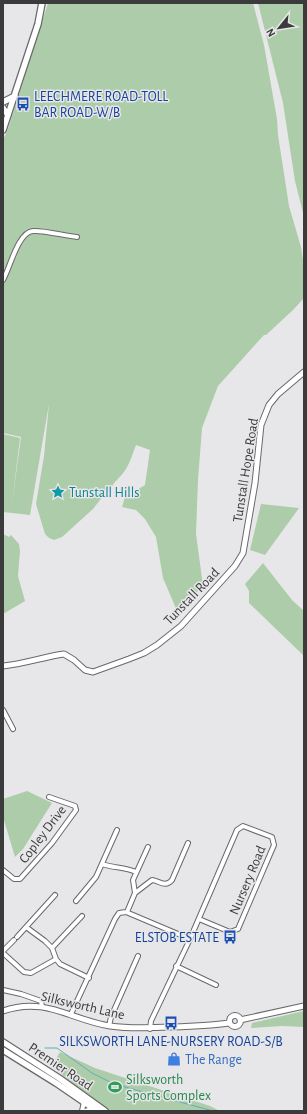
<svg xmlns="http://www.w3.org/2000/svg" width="307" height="1114" font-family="'Alegreya Sans',sans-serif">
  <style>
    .green { fill: #adcca9 }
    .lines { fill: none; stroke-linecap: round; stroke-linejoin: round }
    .stream { stroke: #64aeb2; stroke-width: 1 }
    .minor-casing { stroke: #69696b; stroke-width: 6 }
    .tertiary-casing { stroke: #69696b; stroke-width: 7 }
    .secondary-casing { stroke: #69696b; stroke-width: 8 }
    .minor { stroke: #fff; stroke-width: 4 }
    .tertiary { stroke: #fff; stroke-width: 5 }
    .secondary { stroke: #fff; stroke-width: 5.5 }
    .labels { text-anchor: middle; stroke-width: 3; stroke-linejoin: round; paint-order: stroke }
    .transit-label { font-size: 14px; fill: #164399; stroke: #e7e7e9; text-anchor: start }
    .street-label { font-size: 14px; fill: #3b3b3b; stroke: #e7e7e9 }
    .culture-label { font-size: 14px; fill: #0d838f; stroke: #e7e7e9; text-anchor: start }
    .shop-label { font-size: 14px; fill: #366cbe; stroke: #e7e7e9; text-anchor: start }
    .leisure-label { font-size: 14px; fill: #27864d; stroke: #e7e7e9; text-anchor: start }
  </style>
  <rect width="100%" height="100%" fill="#e7e7e9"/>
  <path class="green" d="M48 3H253L264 45 277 119 278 135 289 206 301 247 304 266V298L293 310 266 335H264L218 386 202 428 198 480 196 534 203 586 177 611 163 578 156 537 145 519 136 510 122 507 125 497 145 485 150 450 136 445C133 453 130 462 126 469 121 477 114 481 110 490L106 492 93 509 62 537 54 540 49 538 45 534 36 504 44 456 49 404 30 515 3 512V434L20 438 12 504 21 437 3 433V140L8 129Z
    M258 3H304V217L295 181 283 103Z
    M261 504 299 508 265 555 250 550Z
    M3 534 9 537 11 535 19 544 20 551 18 576 25 601 3 614Z
    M263 563 292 600 304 611V656L249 603V591L245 584Z
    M27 791 52 803 23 849 15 857 3 817V799Z
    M304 1011V1027L282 1026 251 1028 252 1023Z
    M60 1052 95 1068 210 1106 220 1111H105L52 1066Z"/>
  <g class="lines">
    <path class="stream" d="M45 1048H57L92 1073 114 1084 213 1111"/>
    <g class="minor-casing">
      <path id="minor" d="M3 280C10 268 18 232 33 231 43 230 66 236 77 237
        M3 710 13 729
        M102 864C113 868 125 867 136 872
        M3 870 14 879H20L52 843 76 810 75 806 49 797
        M135 893 152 880C160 881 165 888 172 880L188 843
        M76 901 96 877 117 830
        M127 912 135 893 133 880 148 847
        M26 927 45 941 52 948 56 959 60 964 89 978
        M17 937 55 895
        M52 948 82 916
        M3 951 14 940
        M3 953 24 972 31 973 56 959
        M176 966 216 985
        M3 990 21 994 41 1001 42 1006
        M71 1014 115 919 119 913 126 912 190 939
        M109 1026 111 1017 138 956
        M150 1029 151 1021 190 939 237 830 243 826 272 837 274 845 238 929 230 932 199 919
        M82 1111 84 1102
        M85 1111 93 1108"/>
    </g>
    <g class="tertiary-casing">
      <path id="tertiary" d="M3 666C24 664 43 657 64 654L74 660 85 670 93 672 129 659 144 653 157 645 181 626 235 566 243 553 255 483 261 425 269 405 278 394 304 372
        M3 1011C45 996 71 1020 110 1026 130 1029 151 1028 171 1027 191 1026 210 1026 229 1023
        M229.5 1021a5.5 5.5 0 1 1 11 0a5.5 5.5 0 1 1-11 0Z
        M240 1020 304 1006"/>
    </g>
    <g class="secondary-casing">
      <path id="secondary" d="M3 102 15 96
        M3 108 8 115
        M3 130 38 24 42 3
        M3 1042 59 1078 105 1111
        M3 1050 56 1083 97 1111"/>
    </g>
    <use href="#minor" class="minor"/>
    <use href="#tertiary" class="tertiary"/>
    <use href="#secondary" class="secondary"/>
  </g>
  <defs>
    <g id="bus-bare" transform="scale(1.08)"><path d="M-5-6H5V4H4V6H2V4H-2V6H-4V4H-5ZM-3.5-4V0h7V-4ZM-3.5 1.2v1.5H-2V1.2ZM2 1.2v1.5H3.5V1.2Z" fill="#1a4fb4" stroke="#e7e7e9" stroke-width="2.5" paint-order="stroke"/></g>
    <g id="sight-bare" transform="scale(1.08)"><path d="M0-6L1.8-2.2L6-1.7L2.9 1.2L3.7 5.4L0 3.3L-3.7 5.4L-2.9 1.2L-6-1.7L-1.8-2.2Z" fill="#0f9aa8" stroke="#e7e7e9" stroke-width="2.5" paint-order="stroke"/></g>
    <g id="shop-bare" transform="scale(1.08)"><path d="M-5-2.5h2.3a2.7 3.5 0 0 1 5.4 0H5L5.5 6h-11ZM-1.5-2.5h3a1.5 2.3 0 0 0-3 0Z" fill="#3f7fe0" stroke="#e7e7e9" stroke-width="2.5" paint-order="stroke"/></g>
    <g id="stadium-bare" transform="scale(1.08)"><path d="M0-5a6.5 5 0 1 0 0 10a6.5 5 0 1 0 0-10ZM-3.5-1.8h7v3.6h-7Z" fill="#2e9e5b" stroke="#e7e7e9" stroke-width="2.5" paint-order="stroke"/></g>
  </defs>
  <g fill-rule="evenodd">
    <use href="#bus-bare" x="23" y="104"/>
    <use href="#sight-bare" x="58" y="492"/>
    <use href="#bus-bare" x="230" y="937"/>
    <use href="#bus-bare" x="171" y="1023"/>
    <use href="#shop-bare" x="174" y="1059"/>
    <use href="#stadium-bare" x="115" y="1087"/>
  </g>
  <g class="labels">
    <g class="transit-label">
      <text x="34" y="101">LEECHMERE ROAD-TOLL<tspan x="34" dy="16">BAR ROAD-W/B</tspan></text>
      <text x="219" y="942" text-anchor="end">ELSTOB ESTATE</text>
      <text x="171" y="1046" text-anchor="middle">SILKSWORTH LANE-NURSERY ROAD-S/B</text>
    </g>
    <g class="street-label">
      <text transform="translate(245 470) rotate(-81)" y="5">Tunstall Hope Road</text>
      <text transform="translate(191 596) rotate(-46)" y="5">Tunstall Road</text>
      <text transform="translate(42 834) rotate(-53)" y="5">Copley Drive</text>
      <text transform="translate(247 880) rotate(-67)" y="5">Nursery Road</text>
      <text transform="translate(83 1005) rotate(13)" y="5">Silksworth Lane</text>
      <text transform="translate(61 1066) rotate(34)" y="5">Premier Road</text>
    </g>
    <g class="culture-label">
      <text x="69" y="497">Tunstall Hills</text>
    </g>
    <g class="shop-label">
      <text x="185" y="1064">The Range</text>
    </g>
    <g class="leisure-label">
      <text x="126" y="1084">Silksworth<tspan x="126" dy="16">Sports Complex</tspan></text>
    </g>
  </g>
  <rect width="307" height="1114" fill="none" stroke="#3b3b3b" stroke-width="8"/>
  <g transform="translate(279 28) rotate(240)" stroke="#e7e7e9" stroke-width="3" paint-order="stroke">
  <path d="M0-3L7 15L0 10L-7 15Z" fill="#3b3b3b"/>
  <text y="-6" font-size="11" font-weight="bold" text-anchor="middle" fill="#3b3b3b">N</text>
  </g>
</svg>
